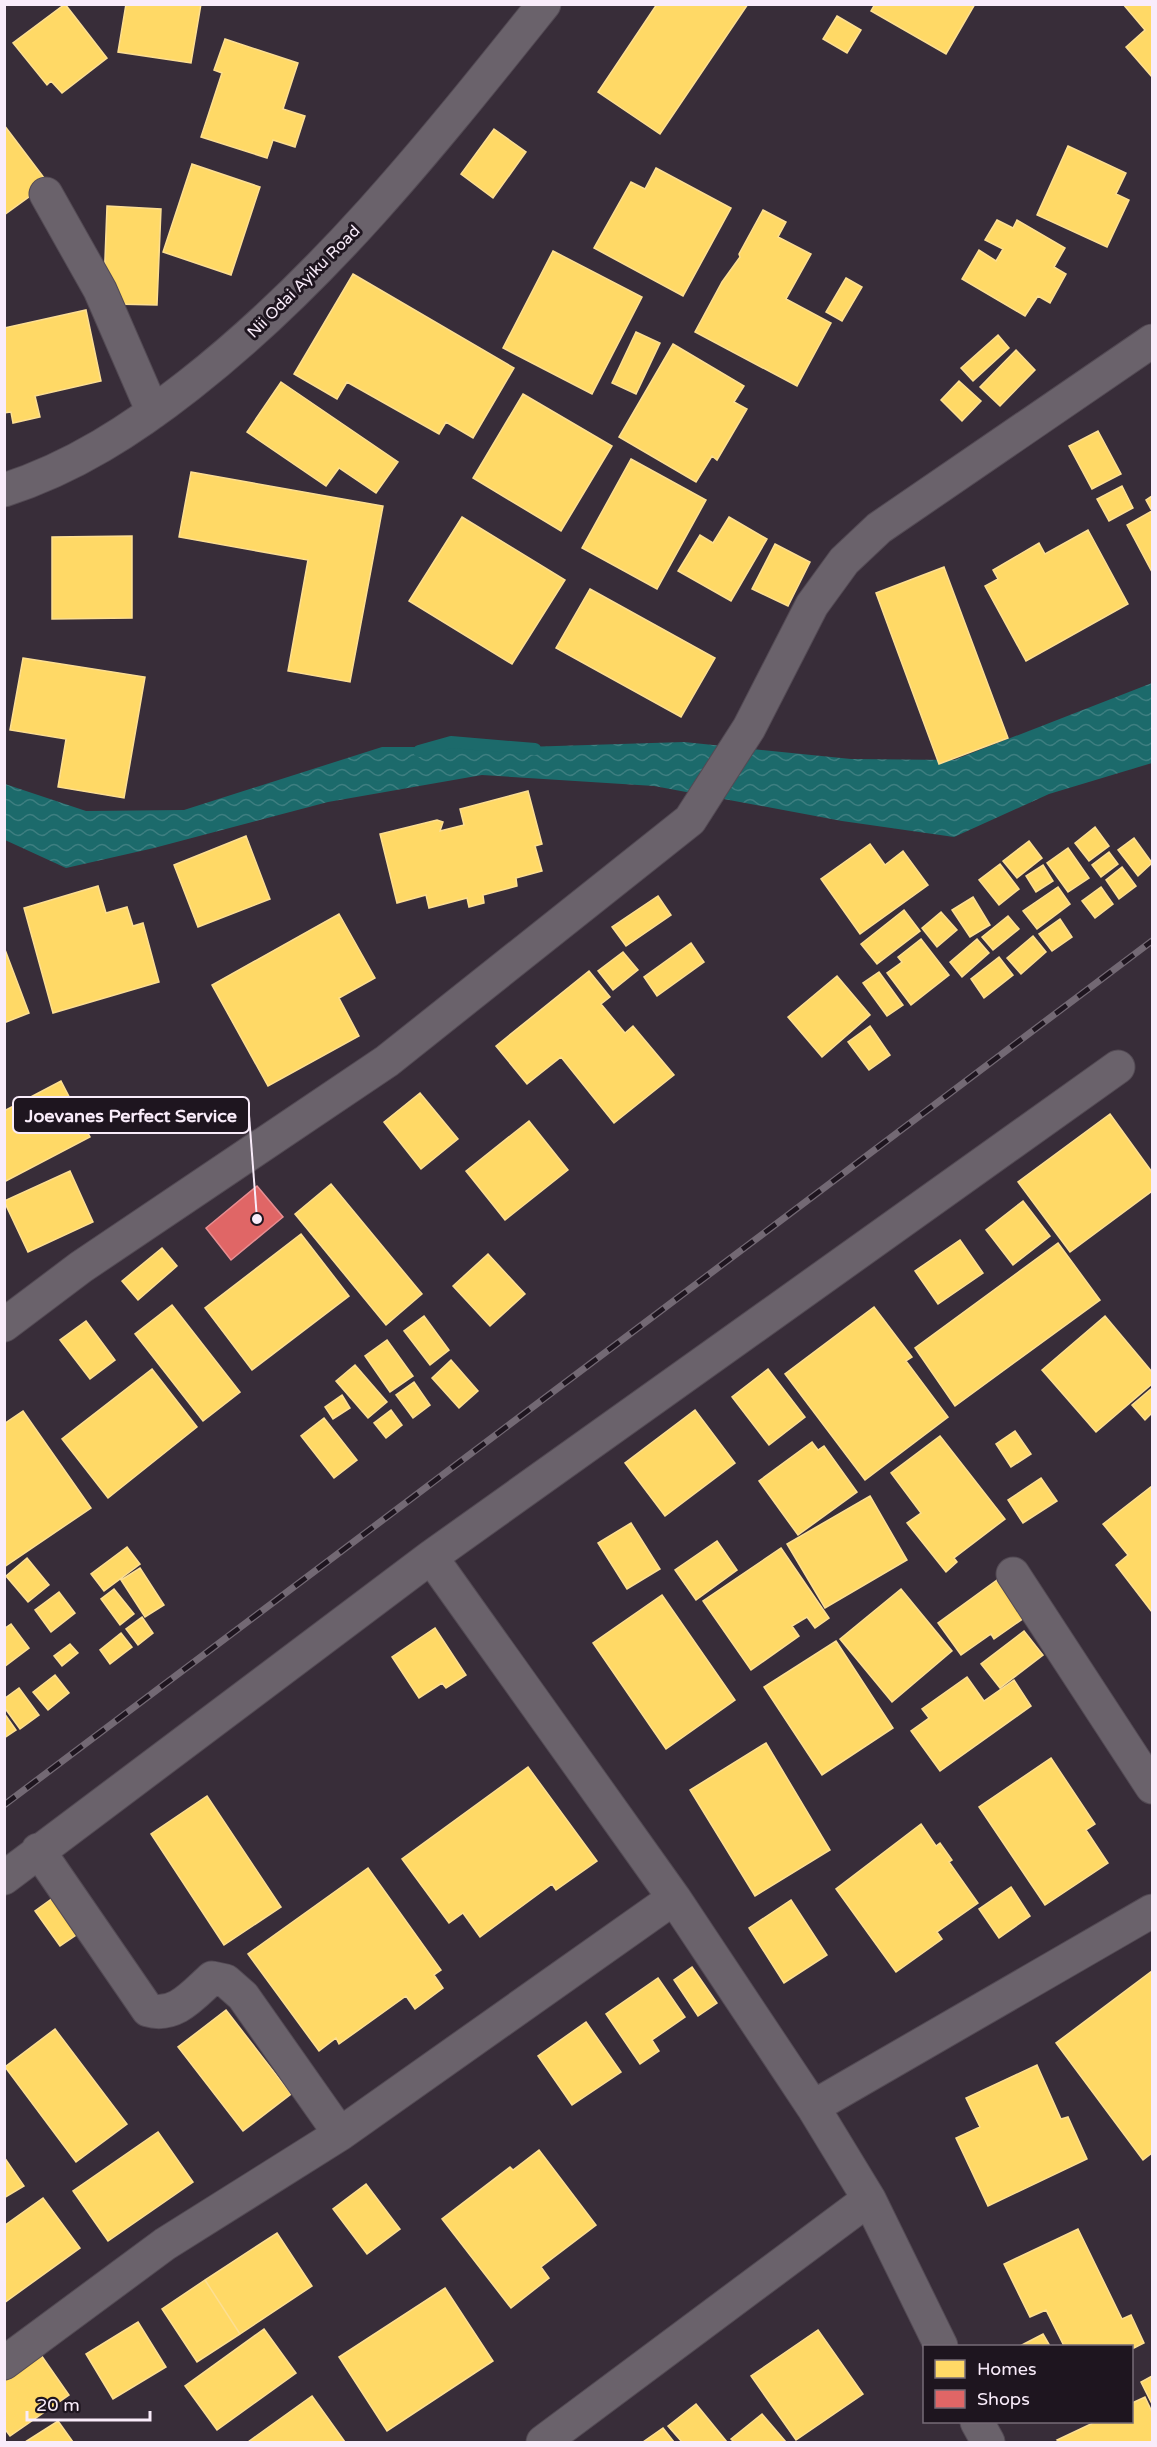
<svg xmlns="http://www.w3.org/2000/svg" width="1157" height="2447" font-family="'Varela Round',sans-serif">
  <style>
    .water { fill: url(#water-waves) }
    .homes { fill: #ffd966; stroke: #fddf92; stroke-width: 1.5 }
    .shops { fill: #e06666; stroke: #e88e92; stroke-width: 1.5 }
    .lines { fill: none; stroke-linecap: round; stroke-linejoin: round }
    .stream { stroke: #1c6a6b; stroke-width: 12 }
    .minor-casing { stroke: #534a54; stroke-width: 35 }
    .minor { stroke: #6a626b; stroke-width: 33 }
    .rail-casing { stroke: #736974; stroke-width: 7 }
    .rail { stroke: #1e151f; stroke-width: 4.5; stroke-dasharray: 14; stroke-linecap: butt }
    .labels { text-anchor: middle; stroke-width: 6; stroke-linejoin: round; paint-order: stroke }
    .street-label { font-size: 16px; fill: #f9ecfa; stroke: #1e151f }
    .leader { fill: none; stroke: #f9ecfa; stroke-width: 2 }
    .callout-dot { fill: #f9ecfa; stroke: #1e151f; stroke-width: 2 }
    .callout { fill: #1e151f; stroke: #f9ecfa; stroke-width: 2 }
    .callout-label { font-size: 18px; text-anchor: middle; font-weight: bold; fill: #f9ecfa }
  </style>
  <defs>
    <pattern id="water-waves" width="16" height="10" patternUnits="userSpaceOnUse" patternTransform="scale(1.5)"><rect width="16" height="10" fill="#1c6a6b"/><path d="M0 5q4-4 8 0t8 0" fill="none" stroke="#3e7f81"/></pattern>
  </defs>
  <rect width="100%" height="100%" fill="#382d39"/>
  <path class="water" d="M1152 683V763L1049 794 954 837 842 821 654 786 482 775 328 802 154 848 66 868 5 840V784L86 811 184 810 382 747H524L684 742 851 759 954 760Z"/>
  <path class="homes" d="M65 4 107 58 62 93 51 81 47 85 13 43Z
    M126 4H201L191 63 118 52Z
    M657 4H748L660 134 598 92Z
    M875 4H975L946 54 871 11Z
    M1123 4H1152V77L1126 47 1145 30Z
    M837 16 861 30 847 53 823 39Z
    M225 39 298 63 283 109 305 116 295 147 273 140 267 158 201 137 222 73 214 70Z
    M4 125 48 183 4 215Z
    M494 129 526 152 493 198 461 174Z
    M1068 146 1126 173 1116 194 1129 200 1107 247 1037 215Z
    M192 164 260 187 231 275 163 252Z
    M656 168 731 208 683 296 594 248 631 182 645 189Z
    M107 206 161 209 157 305 113 304 104 285Z
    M763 210 786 222 778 237 811 254 786 299 831 323 797 386 695 332 722 282 740 257 739 254Z
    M997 220 1013 228 1017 220 1065 248 1054 267 1066 274 1050 303 1038 296 1025 316 962 279 979 250 996 261 1003 249 985 240Z
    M553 251 642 297 592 394 503 348Z
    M353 274 514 368 473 438 446 422 439 434 347 382 337 399 294 374Z
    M846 278 862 287 842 321 826 312Z
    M86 310 101 381 35 396 40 417 13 423 11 412 4 413V328Z
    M636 332 660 343 636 394 612 383Z
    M998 335 1009 348 973 381 961 368Z
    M673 344 744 386 734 402 747 409 717 460 712 456 696 482 619 437Z
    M1016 350 1035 370 1000 406 980 387Z
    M959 381 981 401 962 421 941 400Z
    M281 382 398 462 376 493 339 468 326 486 247 432Z
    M523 394 612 446 561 531 473 478Z
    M1098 431 1121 474 1092 489 1069 446Z
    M631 459 706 500 657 589 582 548Z
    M191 472 383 506 350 682 288 671 308 560 179 537Z
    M1122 486 1133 508 1109 521 1097 499Z
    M1152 496V572L1127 525 1152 511 1146 500Z
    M462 517 565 580 512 664 409 601Z
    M729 517 767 539 731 601 678 571 700 535 713 543Z
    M1088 530 1128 604 1026 661 985 586 998 579 993 570 1039 543 1045 554Z
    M132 536V618L52 619V537Z
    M775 544 810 562 788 606 752 589Z
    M944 567 1008 738 939 764 876 593Z
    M590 589 715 658 681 717 556 648Z
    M23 658 145 677 124 798 58 787 66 739 10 730Z
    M528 791 542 844 535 846 542 871 516 878 517 886 483 895 484 903 469 907 467 898 429 908 426 895 397 903 380 834 437 820 443 822 440 831 464 825 460 809Z
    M1095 827 1109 846 1089 861 1075 843Z
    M246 836 270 899 198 927 174 865Z
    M1134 838 1152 863 1138 876 1118 850Z
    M1029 841 1042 858 1017 878 1003 861Z
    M870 844 885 865 903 851 928 885 860 934 821 879Z
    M1068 848 1089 878 1068 892 1047 863Z
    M1109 852 1118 864 1101 877 1092 865Z
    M1000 864 1019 889 999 905 979 880Z
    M1043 865 1053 881 1036 892 1026 876Z
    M1122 867 1136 886 1119 899 1106 880Z
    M98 886 106 913 127 907 133 926 143 923 159 982 53 1013 24 908Z
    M1058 887 1070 904 1037 929 1023 911Z
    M1101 887 1113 904 1095 918 1082 901Z
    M658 896 671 915 626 946 612 927Z
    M973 897 990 925 970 937 952 910Z
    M904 910 920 931 877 964 861 944Z
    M941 912 957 930 937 947 922 928Z
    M339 914 375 978 339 998 359 1036 268 1086 212 985Z
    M1008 916 1019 929 993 950 982 937Z
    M1060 919 1072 937 1052 951 1039 934Z
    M1033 936 1046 952 1021 974 1007 958Z
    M921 939 949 975 911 1005 887 973 902 962 898 957Z
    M977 939 989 953 962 977 950 962Z
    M691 943 704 962 657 996 644 977Z
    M4 947 29 1013 4 1023Z
    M623 952 638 970 613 990 598 971Z
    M999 957 1013 975 984 998 971 979Z
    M589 971 610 997 601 1004 625 1033 633 1026 674 1075 614 1123 561 1057 527 1084 496 1046Z
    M879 972 903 1005 887 1016 863 983Z
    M837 976 870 1015 822 1057 788 1017Z
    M870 1026 890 1055 869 1070 848 1042Z
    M61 1081 90 1137 4 1182V1111Z
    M420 1093 458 1139 421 1169 384 1122Z
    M1110 1114 1152 1172V1191L1070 1252 1018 1182Z
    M529 1121 568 1170 505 1220 466 1171Z
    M70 1171 93 1222 28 1252 4 1201Z
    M331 1184 422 1294 386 1325 295 1214Z
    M1023 1201 1050 1236 1013 1265 986 1230Z
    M301 1234 349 1296 252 1370 205 1308Z
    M960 1240 983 1273 938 1304 915 1271Z
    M1058 1243 1100 1300 955 1406 915 1348Z
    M162 1248 177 1266 138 1300 122 1281Z
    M488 1254 525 1294 490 1326 453 1286Z
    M172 1305 240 1392 203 1421 135 1334Z
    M874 1307 912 1357 906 1361 948 1417 865 1480 785 1374Z
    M424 1316 449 1350 430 1365 404 1331Z
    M1105 1316 1152 1372V1384L1096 1432 1042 1370Z
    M86 1321 115 1360 90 1379 60 1340Z
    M387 1340 413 1376 390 1392 365 1356Z
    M451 1360 478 1391 459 1408 432 1378Z
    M355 1365 387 1402 368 1418 336 1381Z
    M152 1369 197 1427 108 1498 62 1439Z
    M768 1369 805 1417 769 1445 732 1397Z
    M414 1382 430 1405 413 1418 396 1395Z
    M1152 1388V1413L1145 1420 1132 1405Z
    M342 1395 350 1408 333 1419 325 1407Z
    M391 1410 402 1425 386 1438 374 1423Z
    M695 1410 735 1463 665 1516 625 1463Z
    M23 1411 91 1508 4 1567V1424Z
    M324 1418 357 1460 334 1478 301 1436Z
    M1015 1431 1031 1454 1011 1467 996 1444Z
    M940 1436 1005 1519 954 1558 957 1562 946 1572 907 1523 921 1513 891 1473Z
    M812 1442 818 1450 824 1446 857 1492 798 1535 759 1481Z
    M1041 1478 1057 1501 1023 1523 1008 1500Z
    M1152 1486V1612L1116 1565 1128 1555 1103 1524Z
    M870 1496 907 1560 825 1608 787 1544Z
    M631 1523 660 1569 627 1589 598 1543Z
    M717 1541 737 1570 696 1600 675 1570Z
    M127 1547 140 1564 104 1591 91 1574Z
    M781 1548 829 1618 815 1628 807 1617 792 1626 799 1636 751 1670 703 1601Z
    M27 1558 49 1585 28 1602 6 1576Z
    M140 1568 164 1605 145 1617 121 1580Z
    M997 1580 1024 1618 994 1639 991 1634 961 1655 938 1623Z
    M114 1589 134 1614 120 1625 101 1599Z
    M901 1589 952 1651 892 1702 840 1639Z
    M59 1592 75 1613 51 1632 35 1610Z
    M662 1595 735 1700 666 1749 593 1643Z
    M142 1617 153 1633 138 1645 126 1629Z
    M11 1624 29 1648 4 1667V1629Z
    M435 1628 466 1675 446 1688 442 1683 419 1698 392 1657Z
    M1024 1631 1043 1655 1000 1688 981 1664Z
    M121 1633 132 1647 110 1664 100 1650Z
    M836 1641 893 1728 822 1775 764 1687Z
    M70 1644 78 1653 62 1666 54 1656Z
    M55 1675 69 1693 48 1710 33 1692Z
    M967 1677 984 1701 1014 1680 1031 1706 940 1771 911 1731 929 1718 922 1709Z
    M19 1688 39 1715 20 1729 4 1707V1699Z
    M4 1713 16 1730 4 1738Z
    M766 1743 830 1850 755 1896 690 1790Z
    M1051 1758 1095 1824 1086 1830 1108 1863 1045 1905 979 1807Z
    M528 1767 597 1861 556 1890 552 1884 480 1937 463 1913 449 1923 402 1859Z
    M207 1796 281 1907 224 1945 151 1834Z
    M921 1824 936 1846 940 1843 952 1860 949 1862 978 1903 937 1932 942 1939 896 1972 836 1889Z
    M368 1868 441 1970 434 1975 443 1988 415 2009 406 1996 339 2044 336 2038 319 2051 248 1954Z
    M1011 1887 1030 1916 999 1938 979 1909Z
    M57 1895 82 1931 60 1946 35 1911Z
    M791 1900 827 1955 784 1983 749 1928Z
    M692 1967 717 2003 698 2016 674 1980Z
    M1152 1971V2153L1143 2160 1056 2043Z
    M658 1978 685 2017 652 2040 659 2051 640 2064 606 2014Z
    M226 2010 291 2094 243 2131 178 2047Z
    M586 2022 621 2072 572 2105 538 2056Z
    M55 2029 127 2124 76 2162 5 2067Z
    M1037 2065 1061 2119 1068 2117 1087 2159 988 2206 956 2138 980 2127 966 2098Z
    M158 2132 193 2182 108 2241 73 2191Z
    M539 2150 596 2225 541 2267 549 2278 511 2308 442 2219 510 2167 513 2170Z
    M4 2157 24 2186 4 2198Z
    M366 2184 400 2229 367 2254 333 2209Z
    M43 2198 80 2248 4 2303V2226Z
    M1078 2229 1122 2319 1131 2315 1144 2343 1132 2349V2346H1064L1046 2310 1030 2317 1004 2264Z
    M277 2233 312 2286 240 2334 205 2280Z
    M205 2280 240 2334 197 2362 162 2309Z
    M445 2288 493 2361 387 2431 339 2357Z
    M138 2322 166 2367 113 2399 86 2354Z
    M264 2329 296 2373 217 2430 185 2386Z
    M818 2330 863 2394 796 2440 751 2376Z
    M1043 2334 1050 2346H1020Z
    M41 2355 69 2395 10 2436 4 2428V2380Z
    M1152 2376V2404L1141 2382Z
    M312 2396 345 2442H248Z
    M1145 2397 1152 2412V2442H1059L1057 2440 1095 2422H1132V2403Z
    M696 2404 727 2442H682L668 2426Z
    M762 2414 786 2442H734L731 2439Z
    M58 2421 73 2442H25Z
    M663 2428 674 2442H643Z"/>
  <path class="shops" d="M257 1186 283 1217 231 1260 206 1228Z"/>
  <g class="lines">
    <path class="stream" d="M419 751 451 742 535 749"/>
    <g class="minor-casing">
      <path id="minor" d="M46 194 100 290 153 412
        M4 490C73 468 133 429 189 385 327 277 435 140 544 4
        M4 1325 81 1267 387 1061 690 820 749 728 812 605 844 561 879 528 1152 341
        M431 1557 674 1898 813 2107 869 2199 941 2346
        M1013 1574 1152 1787
        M38 1850 148 2010C175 2018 193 1995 212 1978L226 1981 243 1996 340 2134
        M4 1878 431 1557 1118 1067
        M813 2107 1152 1911
        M4 2363 165 2244 340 2134 674 1898
        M977 2422 988 2442
        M543 2442 869 2199"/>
    </g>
    <use href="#minor" class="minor"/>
    <g class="rail-casing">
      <path id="rail" d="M4 1805 1152 941"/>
    </g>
    <use href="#rail" class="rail"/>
  </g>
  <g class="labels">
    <g class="street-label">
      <text transform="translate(303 281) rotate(-45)" y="6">Nii Odai Ayiku Road</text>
    </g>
  </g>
  <path class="leader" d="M257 1219L249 1115"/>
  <circle class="callout-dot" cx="257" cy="1219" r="6"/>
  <rect class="callout" x="13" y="1097" width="236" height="36" rx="6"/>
  <g class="callout-label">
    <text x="131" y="1122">Joevanes Perfect Service</text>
  </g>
  <rect width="1157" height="2447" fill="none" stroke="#f9ecfa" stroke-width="12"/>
  <rect x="923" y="2345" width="210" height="78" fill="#1e151f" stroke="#766b77" stroke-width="1.5"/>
  <rect x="935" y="2360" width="30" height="18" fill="#ffd966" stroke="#766b77" stroke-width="1.5"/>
  <text x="977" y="2375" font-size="18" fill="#f9ecfa">Homes</text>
  <rect x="935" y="2390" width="30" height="18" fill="#e06666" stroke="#766b77" stroke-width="1.5"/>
  <text x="977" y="2405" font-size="18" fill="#f9ecfa">Shops</text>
  <path d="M27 2411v9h123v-9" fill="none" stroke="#f9ecfa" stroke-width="3"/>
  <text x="36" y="2411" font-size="18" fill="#f9ecfa" stroke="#1e151f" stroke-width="4.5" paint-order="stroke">20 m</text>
</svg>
